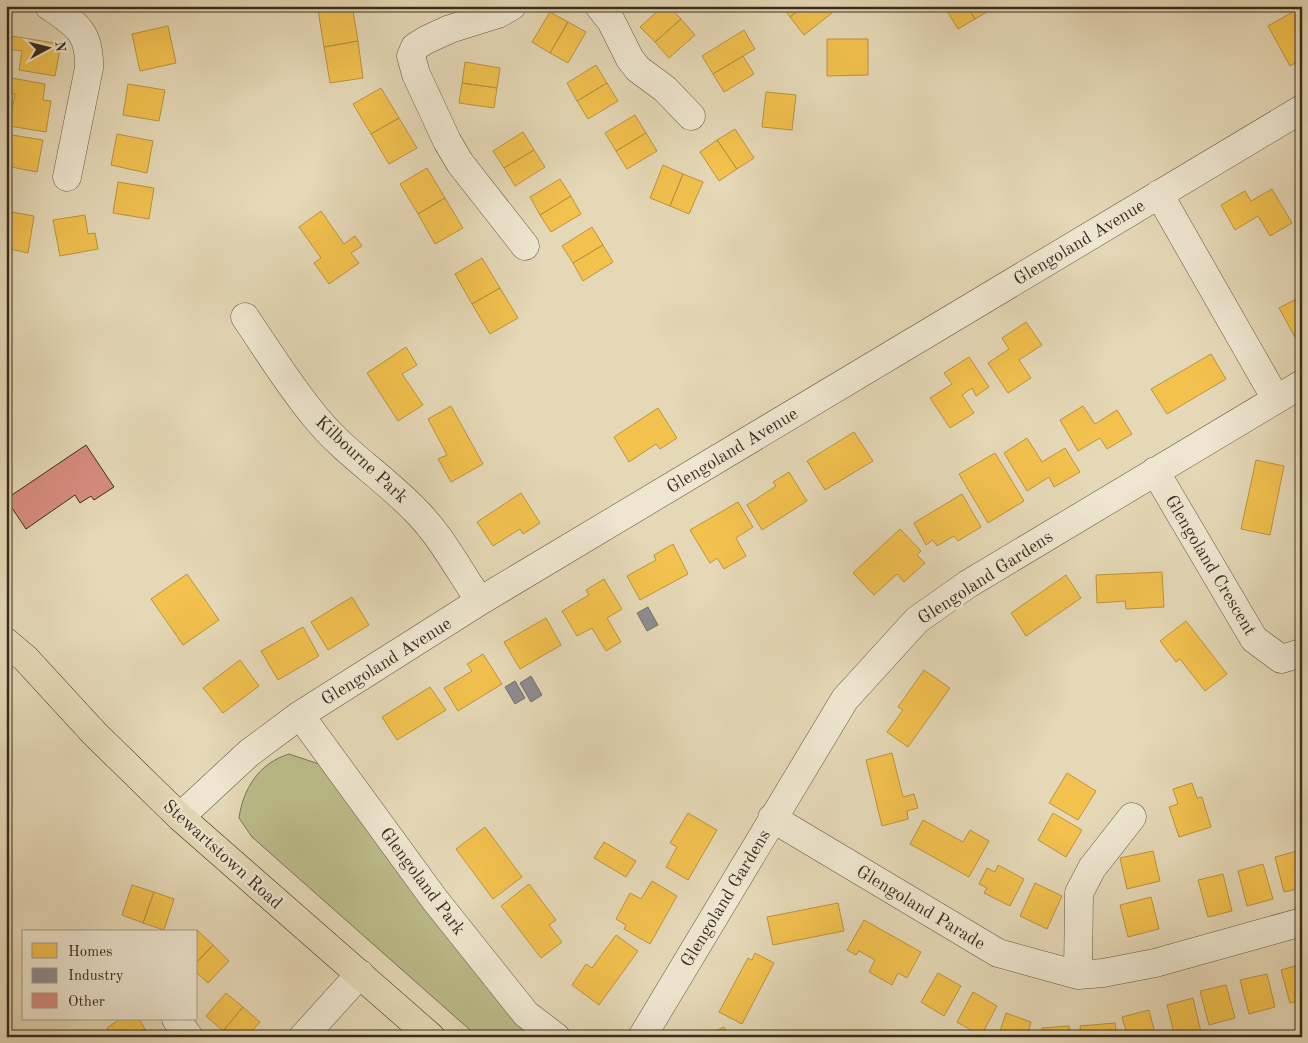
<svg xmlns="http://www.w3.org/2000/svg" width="1308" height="1043" font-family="'Old Standard TT',serif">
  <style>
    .green { fill: #bbbc89; stroke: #7a7452 }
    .homes { fill: #f2c14e; stroke: #bb943f }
    .industry { fill: #8d8d92; stroke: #74706f }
    .building { fill: #d78c7e; stroke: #3a2c1c }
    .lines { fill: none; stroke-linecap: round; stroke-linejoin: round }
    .minor-casing { stroke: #655742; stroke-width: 29 }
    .major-casing { stroke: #3a2c1c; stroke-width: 29 }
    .minor { stroke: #eee6d0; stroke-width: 28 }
    .major { stroke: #e5d8b6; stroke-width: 28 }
    .labels { text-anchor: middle; stroke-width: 5; stroke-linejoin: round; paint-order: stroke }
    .street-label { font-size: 18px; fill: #3a2c1c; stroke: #eee6d0 }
  </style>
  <rect width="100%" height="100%" fill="#e5d8b6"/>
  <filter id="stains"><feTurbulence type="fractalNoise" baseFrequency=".004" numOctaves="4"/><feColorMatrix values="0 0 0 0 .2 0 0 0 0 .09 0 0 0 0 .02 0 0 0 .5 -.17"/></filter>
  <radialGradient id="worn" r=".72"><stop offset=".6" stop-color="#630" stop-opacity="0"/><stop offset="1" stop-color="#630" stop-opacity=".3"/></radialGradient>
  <path class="green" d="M289 754 319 764 537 1037H478L252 837 239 818C243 789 259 763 289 754Z"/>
  <path class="homes" d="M343 6H352L358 41 324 47 318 10Z
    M373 6H394V7L374 10Z
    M663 6H669L681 19 655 42 640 27Z
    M782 6H804L790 17Z
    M804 6H827L832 13 804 35 790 17Z
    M944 6H967L975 19 958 29Z
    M967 6H990L992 9 975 19Z
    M1302 7V59L1290 66 1268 26Z
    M550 12 568 22 550 53 532 42Z
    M681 19 695 35 669 58 655 42Z
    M568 22 586 32 568 63 550 53Z
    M168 26 176 63 140 71 132 34Z
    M744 30 755 49 713 74 702 56Z
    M11 36 61 44 55 76 19 70 22 51 9 49Z
    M827 39H868V75L827 76Z
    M358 41 363 78 330 83 324 47Z
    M743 56 754 74 724 92 713 74Z
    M465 62 500 68 497 88 462 83Z
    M596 65 607 83 577 101 567 83Z
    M6 77 45 84 43 100 51 101 46 132 9 126 15 94 6 93Z
    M462 83 497 88 494 108 459 103Z
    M607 83 618 101 588 119 577 101Z
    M128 84 165 90 159 121 123 115Z
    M381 88 399 118 371 134 353 104Z
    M766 92 796 95 792 130 762 127Z
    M635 115 646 133 616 151 605 133Z
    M399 118 417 148 389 164 371 134Z
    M735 129 754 158 737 169 717 140Z
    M523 132 534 150 504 168 493 151Z
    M646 133 657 151 627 169 616 151Z
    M6 134 43 140 37 172 6 166Z
    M117 134 153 141 147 173 111 165Z
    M717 140 737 169 719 181 700 152Z
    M534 150 545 167 515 186 504 168Z
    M663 165 683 174 670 206 650 198Z
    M427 168 445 198 418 214 400 184Z
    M683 174 703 182 689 214 670 206Z
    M560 179 571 196 540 215 530 197Z
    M118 182 154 188 149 219 113 213Z
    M1272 189 1292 223 1270 236 1258 216 1235 230 1221 205 1245 191 1251 201Z
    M571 196 581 214 551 232 540 215Z
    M445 198 463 228 435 244 418 214Z
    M6 211 34 216 28 253 10 249 9 256H6Z
    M321 211 344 244 355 236 362 246 351 253 359 263 329 284 314 263 321 258 299 227Z
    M85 215 88 234 95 233 98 249 60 256 53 220Z
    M592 227 603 245 573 263 562 246Z
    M603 245 613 262 583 281 573 263Z
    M482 258 500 288 472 304 455 274Z
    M500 288 518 318 490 334 472 304Z
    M1302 296V336L1296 339 1279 308Z
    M1026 322 1042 345 1019 360 1031 378 1008 393 988 363 1009 349 1002 338Z
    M406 347 417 365 402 374 423 405 398 421 367 373Z
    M1211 354 1226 379 1167 414 1151 389Z
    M969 357 989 387 976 396 972 388 962 395 974 413 950 428 930 398 952 384 944 373Z
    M451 406 483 464 451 482 438 459 447 455 428 419Z
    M1083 406 1095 424 1117 410 1132 434 1107 449 1100 438 1078 451 1060 420Z
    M658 408 677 438 660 449 656 444 629 462 614 437Z
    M854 432 873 461 825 490 807 461Z
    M1027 438 1042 462 1065 448 1080 472 1054 487 1049 477 1027 491 1004 453Z
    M995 453 1024 501 988 523 959 474Z
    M1256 460 1284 466 1270 535 1241 529Z
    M789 472 807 501 762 530 747 505 776 486 773 482Z
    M521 493 540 523 523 534 520 529 493 546 477 522Z
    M962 494 981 527 958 541 954 536 937 546 933 540 926 545 914 523Z
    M738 502 753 527 736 538 746 556 724 569 717 558 710 563 690 530Z
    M900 529 921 551 917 555 925 563 904 582 897 574 874 595 853 573Z
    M673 544 688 574 640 600 627 576 656 560 654 555Z
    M1162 572 1164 607 1126 609 1125 601 1097 603 1096 575Z
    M187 574 219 620 183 645 151 599Z
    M1066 575 1081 598 1026 636 1011 613Z
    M604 579 622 609 607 618 621 642 606 651 592 628 577 636 562 611 589 595 586 590Z
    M352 597 369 625 328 650 311 622Z
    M546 618 561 645 520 669 504 642Z
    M1186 621 1227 674 1205 691 1180 659 1176 662 1160 641Z
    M303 627 319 656 278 680 261 651Z
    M483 654 502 684 458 711 444 688 472 671 467 664Z
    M240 660 259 686 223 713 203 688Z
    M924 670 950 688 908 747 887 732 903 710 898 707Z
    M430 687 446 710 397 740 382 717Z
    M892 753 903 797 914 794 918 808 907 811 908 819 882 826 866 760Z
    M1067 773 1096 791 1078 820 1049 803Z
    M1192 783 1197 798 1202 797 1211 827 1179 837 1169 807 1178 804 1173 789Z
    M688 813 717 830 688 880 666 867 677 847 670 843Z
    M1053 813 1082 830 1066 857 1038 840Z
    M923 820 963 842 970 830 989 841 969 877 910 844Z
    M485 827 522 877 493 899 456 849Z
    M604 842 636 861 626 877 594 858Z
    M1301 850 1302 888 1284 892 1275 857Z
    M1153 851 1160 881 1127 889 1120 858Z
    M1263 864 1273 899 1247 906 1238 871Z
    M998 865 1024 879 1010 906 984 893 987 888 979 884 987 868 995 872Z
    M1223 874 1232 911 1208 917 1198 880Z
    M652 881 677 896 650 944 624 929 626 925 616 919 630 893 641 899Z
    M1035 883 1062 896 1047 929 1020 916Z
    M529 884 556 920 549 925 562 942 541 958 501 906Z
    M132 885 154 892 143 923 122 915Z
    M154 892 174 899 164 930 143 923Z
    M1151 897 1159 929 1128 937 1120 905Z
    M838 903 844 931 773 945 767 917Z
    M864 920 921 952 907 978 898 973 892 985 869 972 875 960 859 951 856 955 847 950Z
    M197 930 213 945 196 963 195 932Z
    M616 935 638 951 599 1005 572 985 586 964 592 968Z
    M213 945 229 961 208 983 196 972V963Z
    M755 953 774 963 742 1024 719 1012 748 958 752 960Z
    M1302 964V1000L1290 1003 1281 970Z
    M938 973 961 986 944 1016 921 1002Z
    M1267 974 1275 1007 1249 1014 1240 980Z
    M1226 985 1235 1018 1209 1025 1200 991Z
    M973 992 997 1006 981 1036 957 1022Z
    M226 993 243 1007 223 1031 206 1016Z
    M1193 998 1201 1032 1182 1037H1175L1167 1005Z
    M243 1007 260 1022 247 1037H229L223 1031Z
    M1149 1010 1156 1037H1128L1122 1017Z
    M1006 1013 1031 1022 1027 1037H998Z
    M120 1019H139L145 1029 134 1037H113L107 1028Z
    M1115 1023 1117 1037H1081L1080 1026Z
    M1069 1026 1070 1037H1043L1042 1028Z
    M724 1027 729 1037H705L704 1036Z
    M145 1029 151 1037H134Z"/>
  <path class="industry" d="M648 607 658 625 647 631 637 613Z
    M531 676 542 695 531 702 520 683Z
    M515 681 525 698 515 704 505 687Z"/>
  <path class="building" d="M86 445 114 487 94 500 91 496 80 503 75 495 26 529 6 499Z"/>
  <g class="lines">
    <g class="minor-casing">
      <path id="minor" d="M49 6C77 25 90 32 89 68L67 177
        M512 6 498 14 450 29 426 40 415 47 411 56 416 74 447 141 460 163 525 246
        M599 6 611 21 630 59 638 69 665 89 691 116
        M1159 194 1276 399
        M245 317C268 351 290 387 317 419 345 453 383 477 414 509 441 535 459 571 480 601
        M1155 471 1254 639 1281 659 1302 653
        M300 715 435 900 526 1014 556 1037
        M180 817 249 753 300 715 480 601 1302 109
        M772 818 998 953 1078 975 1103 973 1155 963 1302 922
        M1078 975 1079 893 1092 868 1132 817
        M176 1019 189 1037
        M303 1037 360 974
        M642 1037 845 699 917 620 968 584 1302 384"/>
    </g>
    <g class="major-casing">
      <path id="major" d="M6 642 26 659 94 733 180 817 431 1037"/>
    </g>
    <use href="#minor" class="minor"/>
    <use href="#major" class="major"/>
  </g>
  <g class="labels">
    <g class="street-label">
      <text transform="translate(1079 242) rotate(-31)" y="6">Glengoland Avenue</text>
      <text transform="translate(732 450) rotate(-31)" y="6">Glengoland Avenue</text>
      <text transform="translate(362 459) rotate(43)" y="6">Kilbourne Park</text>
      <text transform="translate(1211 565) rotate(59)" y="6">Glengoland Crescent</text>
      <text transform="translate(985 577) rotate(-33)" y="6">Glengoland Gardens</text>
      <text transform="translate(386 661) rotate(-32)" y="6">Glengoland Avenue</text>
      <text transform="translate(223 854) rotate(42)" y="6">Stewartstown Road</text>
      <text transform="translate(423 881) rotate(53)" y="6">Glengoland Park</text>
      <text transform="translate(725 898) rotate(-59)" y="6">Glengoland Gardens</text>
      <text transform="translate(921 907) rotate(31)" y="6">Glengoland Parade</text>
    </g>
  </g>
  <rect width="1308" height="1043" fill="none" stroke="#e5d8b6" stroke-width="25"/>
  <rect x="8" y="8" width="1293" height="1028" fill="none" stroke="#3a2c1c" stroke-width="2.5"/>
  <rect x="12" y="12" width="1283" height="1018" fill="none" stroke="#3a2c1c"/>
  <rect x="22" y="930" width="175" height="90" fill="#eee6d0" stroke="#a69c88"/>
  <rect x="32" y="943" width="25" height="15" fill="#f2c14e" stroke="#a69c88"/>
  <text x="68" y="956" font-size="15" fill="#3a2c1c">Homes</text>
  <rect x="32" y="968" width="25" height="15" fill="#8d8d92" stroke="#a69c88"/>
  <text x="68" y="980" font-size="15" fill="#3a2c1c">Industry</text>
  <rect x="32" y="993" width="25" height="15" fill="#d78c7e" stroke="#a69c88"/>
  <text x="68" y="1006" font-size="15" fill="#3a2c1c">Other</text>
  <g transform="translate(48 48) rotate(83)" stroke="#eee6d0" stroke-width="4" paint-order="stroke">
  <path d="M0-4L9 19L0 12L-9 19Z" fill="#3a2c1c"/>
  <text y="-8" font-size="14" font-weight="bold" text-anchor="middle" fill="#3a2c1c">N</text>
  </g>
  <rect width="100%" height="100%" filter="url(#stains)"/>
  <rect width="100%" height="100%" fill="url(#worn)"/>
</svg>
